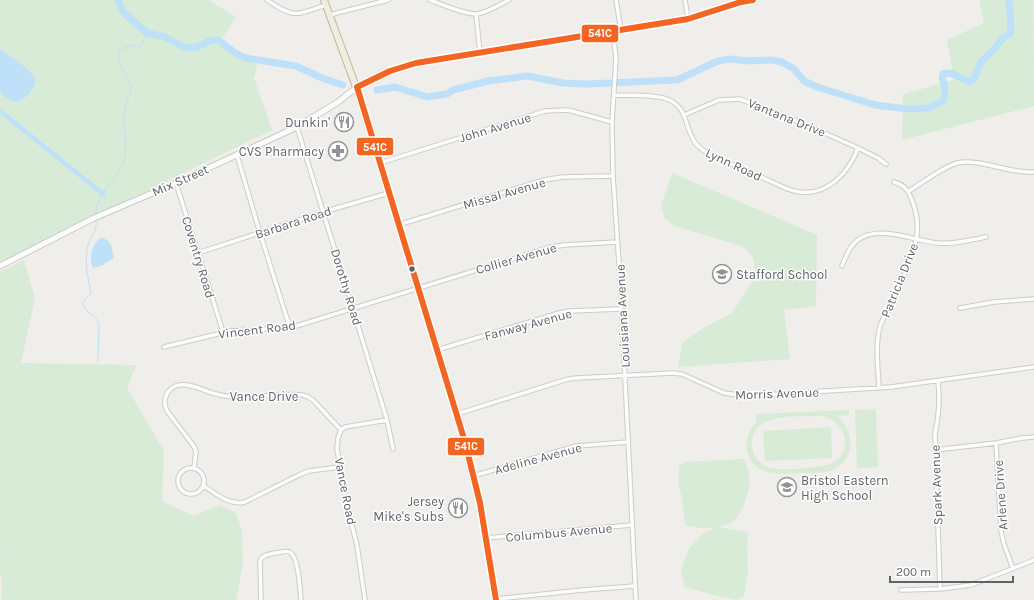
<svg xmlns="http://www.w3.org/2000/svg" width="1034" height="600" font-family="Karla,sans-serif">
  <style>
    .green { fill: #d8ebd6; fill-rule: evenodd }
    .water { fill: #bfe0f9 }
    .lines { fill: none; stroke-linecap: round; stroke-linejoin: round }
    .stream { stroke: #bfe0f9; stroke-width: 1 }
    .canal { stroke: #bfe0f9; stroke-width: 4.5 }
    .river { stroke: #bfe0f9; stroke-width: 7 }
    .street-casing { stroke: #cbcccc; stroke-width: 5.5 }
    .secondary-casing { stroke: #cacacb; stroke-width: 7 }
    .highway-casing { stroke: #c8b996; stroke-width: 8 }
    .street { stroke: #fdfcfc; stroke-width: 3.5 }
    .secondary { stroke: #fdfcfc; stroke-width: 5 }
    .highway { stroke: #f0ede3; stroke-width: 6 }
    .bus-1-casing { stroke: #fff; stroke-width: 9 }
    .bus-1 { stroke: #f26522; stroke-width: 6 }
    .bus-dot { fill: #5f6368; stroke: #fff; stroke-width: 1.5 }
    .labels { text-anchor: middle; stroke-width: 3; stroke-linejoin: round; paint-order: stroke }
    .street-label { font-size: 13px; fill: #5f6368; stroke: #fff }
    .poi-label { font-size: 13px; fill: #5f6368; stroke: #fff; text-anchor: end }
    .line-badge { stroke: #fff; stroke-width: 1.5 }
    .badge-label { font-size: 11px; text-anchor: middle; font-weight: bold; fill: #fff }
  </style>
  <rect width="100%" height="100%" fill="#efeeea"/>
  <path class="green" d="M0 0H209L236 17 220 41C234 53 240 56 257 61L256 72 254 78 272 130 0 262Z
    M979 0H1033L1034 106 902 140 903 94 954 80 947 40 984 23Z
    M672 173 817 235 816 306 784 310 790 359 678 367 683 342 705 327 732 313 755 278 754 259 744 247 675 226 665 219 661 206Z
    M24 260 35 298 21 363 136 365 127 388 164 451 162 501 194 516 219 505 236 513 242 531 243 563 236 600H1L2 578 0 577V272Z
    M876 409 878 467 857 468 855 410Z
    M849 410V415L837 416C854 431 857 457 834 469 825 474 813 473 803 473 782 474 753 479 747 450 745 438 750 428 758 420H756V414ZM820 416C843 418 855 447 835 462 826 468 779 471 769 468 763 466 758 461 755 456 752 450 751 442 753 435 762 412 800 417 820 416Z
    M831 427 832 458 765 461 763 431Z
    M744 459C752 477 751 486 744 504 742 509 739 516 735 520 731 524 724 525 718 527L748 532 747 549 748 572 744 596 737 600 714 595 685 587 681 574 683 563 689 549 702 534 715 528H702L685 525 682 497 679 488V467L684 462Z"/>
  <path class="water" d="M0 49C9 56 32 69 35 80 37 87 23 102 16 102 10 102 5 96 0 92Z
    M101 238C112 239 112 249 114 258L101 266 93 268C88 259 92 243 101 238Z"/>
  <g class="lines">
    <path class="stream" d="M96 215C94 196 118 178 124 161 128 149 123 127 124 114 125 105 130 95 132 87L118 59 120 50 132 45 139 49 141 46 147 33
      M96 219C97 233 93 231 89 242 83 259 88 277 91 293L82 303 87 311 95 317 99 324 98 362
      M0 558 3 560"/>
    <path class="canal" d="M0 111 103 194"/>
    <path class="river" d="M118 0 123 12 147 33 165 37 185 48 197 47 210 41 216 40 220 41 235 53 245 58 296 66 322 78 343 85
      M377 90 395 87 427 97 447 94 453 90 488 81 527 76 563 83 587 84 677 80 718 61 730 59 748 61 771 60 782 62 794 69 804 81 817 87 875 105 909 109 928 108 943 101C946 93 946 86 942 78L943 74C951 70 962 79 970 82L974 79 981 62 997 46 1003 38 1010 34 1011 23 1009 0"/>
    <g class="street-casing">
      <path id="street" d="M267 0C295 19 295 15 326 5
        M430 0C441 4 464 14 476 14 487 13 499 5 509 0
        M616 0 621 30
        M685 0 688 19
        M476 14 480 53
        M329 15 388 0
        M613 31 616 59 612 122 613 176 620 278 636 600
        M614 95C631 96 651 94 667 99 687 107 684 123 693 139 697 148 706 152 714 156 733 165 752 173 770 181 779 185 789 191 799 192 828 196 849 172 858 148
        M684 115 719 100 740 99 802 123 858 148 878 158 886 164
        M297 127 387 420 393 449
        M237 155 260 233 290 328
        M380 163 545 111 568 110 612 122
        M176 183 223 332
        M909 191C922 183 943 167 957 163 980 158 1009 174 1034 172
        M398 225 544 180 563 177 613 176
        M198 253 323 212 389 193
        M842 266C844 261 846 256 848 252 866 218 909 240 937 243 953 245 970 240 986 237
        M960 308 994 302 1034 299
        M164 347 230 331 290 328 551 247 565 245 617 242
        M437 350 559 313 570 311 621 309
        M938 381C940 399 939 415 935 433L940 589
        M879 388C878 367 875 346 880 326 892 299 910 269 916 240 919 227 917 211 911 198 908 189 903 184 894 182
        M457 414 568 379 577 378 673 373 682 374 724 393 747 396 891 387 1034 367
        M996 443 1001 531 1004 544 1013 569
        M935 450 996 443 1022 438 1034 437
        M178 481a13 13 0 1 1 26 0a13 13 0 1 1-26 0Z
        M194 468 196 451 193 445 167 411C162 401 166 388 179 385 190 383 202 390 212 393 241 402 273 392 303 395L308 397 313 400 341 430
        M473 476 576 446 628 442
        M204 486C216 494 230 506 245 502L301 474 309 471 340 467
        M486 538 632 525
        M901 590 940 589 971 585 1034 560
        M496 599 583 590 635 586
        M261 600 260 561C263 554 268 555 275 553 279 553 286 550 290 552 299 558 300 589 301 600
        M365 600 357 545 347 507 337 449 338 438 341 430 345 427 387 420"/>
    </g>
    <g class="secondary-casing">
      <path id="secondary" d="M0 266 94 218 176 183 297 127 338 102 357 87 381 74 398 68 416 63 688 19 741 2 753 0"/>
    </g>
    <g class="highway-casing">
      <path id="highway" d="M324 0 359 95 457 414 480 503 496 600"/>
    </g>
    <use href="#street" class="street"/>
    <use href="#secondary" class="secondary"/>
    <use href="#highway" class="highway"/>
    <g class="bus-1-casing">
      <path id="bus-1" d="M496 600 480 503 465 442 357 87 390 71 416 63 688 19 741 2 753 0"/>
    </g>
    <use href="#bus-1" class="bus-1"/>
  </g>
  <defs>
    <g id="restaurant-ring" transform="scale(1)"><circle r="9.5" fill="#fff" stroke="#919496" stroke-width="1.5"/><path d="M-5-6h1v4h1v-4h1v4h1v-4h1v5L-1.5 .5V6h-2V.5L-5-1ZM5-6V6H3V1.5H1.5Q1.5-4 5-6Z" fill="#919496"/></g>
    <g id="pharmacy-ring" transform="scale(1)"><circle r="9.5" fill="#fff" stroke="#919496" stroke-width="1.5"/><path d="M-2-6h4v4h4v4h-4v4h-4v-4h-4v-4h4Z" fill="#919496"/></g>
    <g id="school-ring" transform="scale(1)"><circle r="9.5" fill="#fff" stroke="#919496" stroke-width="1.5"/><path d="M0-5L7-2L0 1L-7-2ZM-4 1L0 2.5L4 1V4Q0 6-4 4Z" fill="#919496"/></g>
  </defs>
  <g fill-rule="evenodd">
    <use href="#restaurant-ring" x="344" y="122"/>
    <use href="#pharmacy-ring" x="338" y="151"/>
    <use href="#school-ring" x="722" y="274"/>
    <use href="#school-ring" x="787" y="487"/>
    <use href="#restaurant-ring" x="458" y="508"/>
  </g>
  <circle class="bus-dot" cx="412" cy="269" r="3.5"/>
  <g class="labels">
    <g class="street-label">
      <text transform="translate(787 117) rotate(22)" y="5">Vantana Drive</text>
      <text transform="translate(495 127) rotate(-17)" y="5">John Avenue</text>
      <text transform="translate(734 164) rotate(25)" y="5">Lynn Road</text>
      <text transform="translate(180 180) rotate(-24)" y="5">Mix Street</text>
      <text transform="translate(504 193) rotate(-16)" y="5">Missal Avenue</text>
      <text transform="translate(293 222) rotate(-18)" y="5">Barbara Road</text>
      <text transform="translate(199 257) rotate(73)" y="5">Coventry Road</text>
      <text transform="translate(516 258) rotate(-16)" y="5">Collier Avenue</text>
      <text transform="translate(899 280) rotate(-68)" y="5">Patricia Drive</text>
      <text transform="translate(347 287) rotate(73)" y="5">Dorothy Road</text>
      <text transform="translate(622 316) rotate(-93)" y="5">Louisiana Avenue</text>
      <text transform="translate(528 324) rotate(-15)" y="5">Fanway Avenue</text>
      <text transform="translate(257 329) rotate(-7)" y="5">Vincent Road</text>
      <text transform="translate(777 393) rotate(-2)" y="5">Morris Avenue</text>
      <text x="264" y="401">Vance Drive</text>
      <text transform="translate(538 458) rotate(-15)" y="5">Adeline Avenue</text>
      <text transform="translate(936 485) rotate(-92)" y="5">Spark Avenue</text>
      <text transform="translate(346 491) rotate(79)" y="5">Vance Road</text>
      <text transform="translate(1000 495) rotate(-94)" y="5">Arlene Drive</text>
      <text transform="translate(559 532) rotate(-5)" y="5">Columbus Avenue</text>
    </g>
    <g class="poi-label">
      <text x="330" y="127">Dunkin'</text>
      <text x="324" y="156">CVS Pharmacy</text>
      <text x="736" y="279" text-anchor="start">Stafford School</text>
      <text x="801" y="485" text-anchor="start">Bristol Eastern<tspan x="801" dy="15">High School</tspan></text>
      <text x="444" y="506">Jersey<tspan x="444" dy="15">Mike's Subs</tspan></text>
    </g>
  </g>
  <g class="line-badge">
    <rect x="581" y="24" width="38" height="19" rx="4" fill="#f26522"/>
    <rect x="356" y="137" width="38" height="19" rx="4" fill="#f26522"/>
    <rect x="447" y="437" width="38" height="19" rx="4" fill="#f26522"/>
  </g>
  <g class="badge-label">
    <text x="600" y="37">541C</text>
    <text x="375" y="151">541C</text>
    <text x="466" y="450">541C</text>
  </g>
  <path d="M890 576v6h123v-6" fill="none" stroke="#5f6368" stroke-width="2"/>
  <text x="896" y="576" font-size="12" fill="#5f6368" stroke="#ffffff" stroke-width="3" paint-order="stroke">200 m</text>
</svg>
